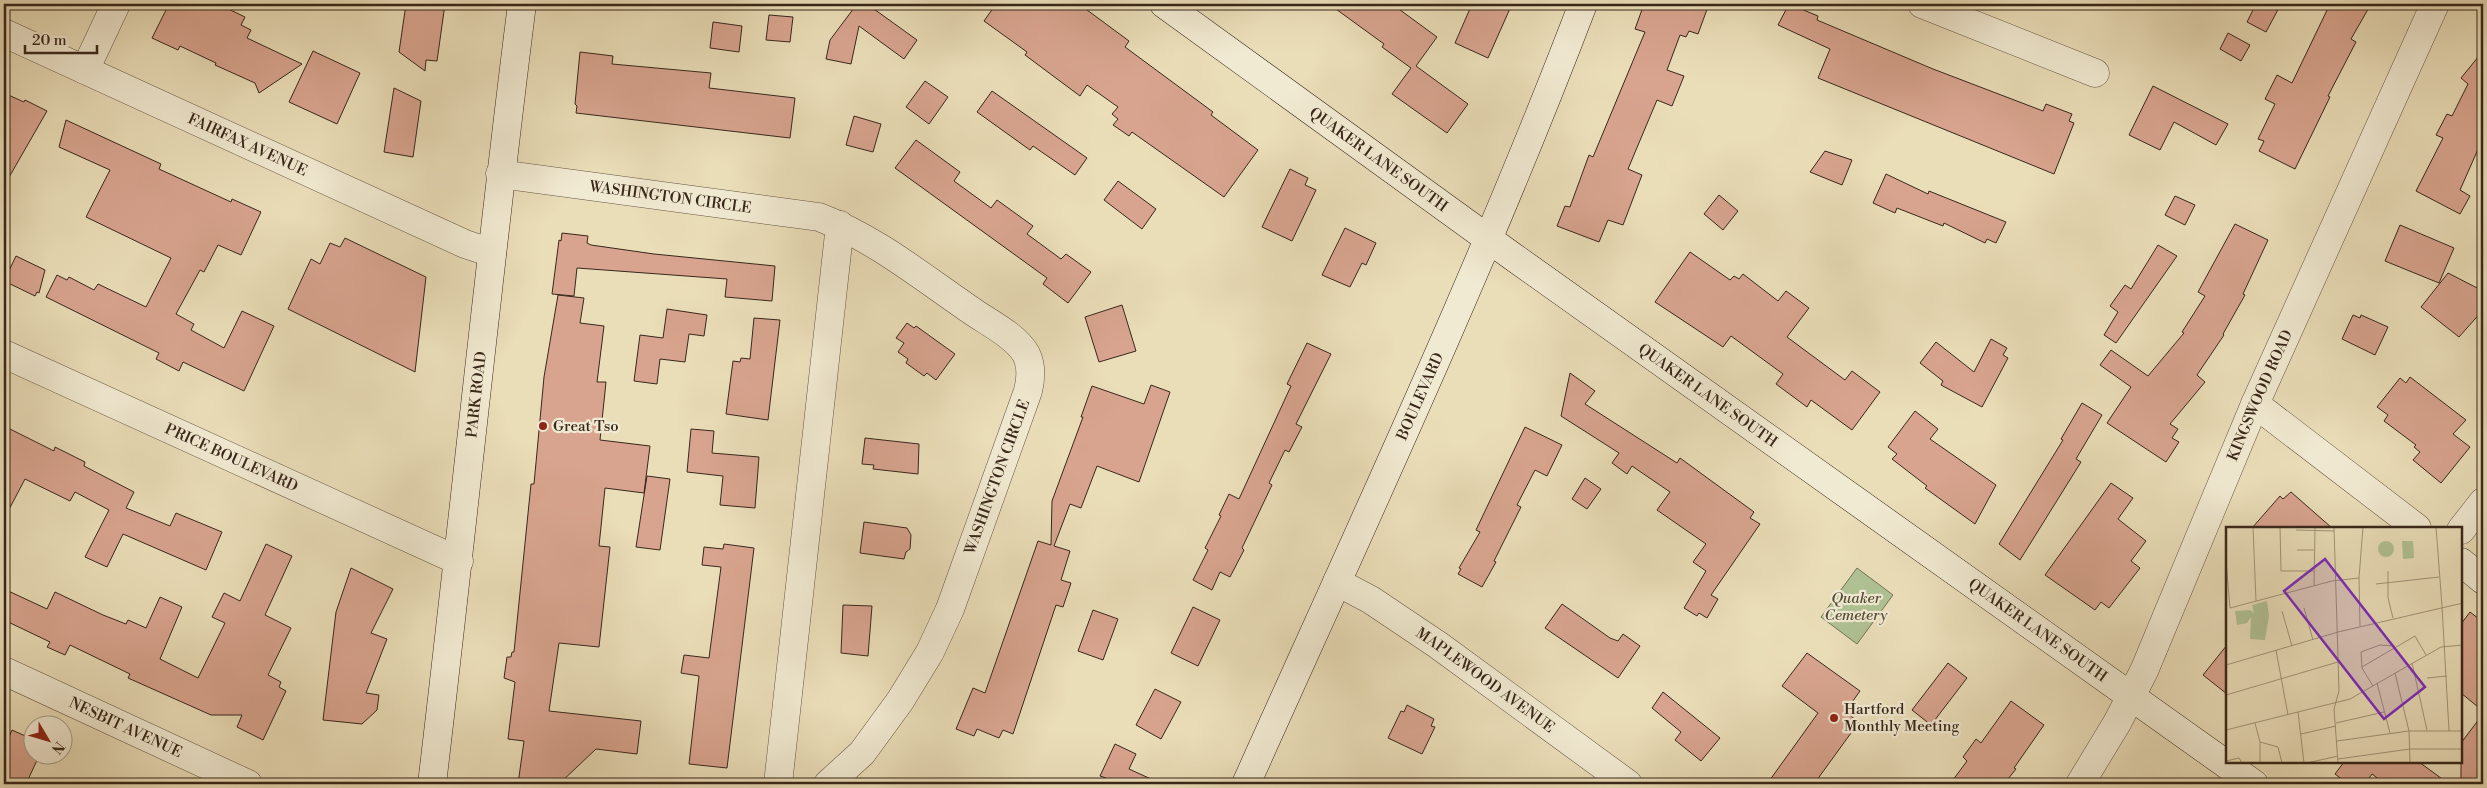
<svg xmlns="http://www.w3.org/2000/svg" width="2487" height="788" font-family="'Libre Bodoni',serif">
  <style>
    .green { fill: #b0c294; stroke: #747457 }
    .building { fill: #d8a48f; stroke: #38271a }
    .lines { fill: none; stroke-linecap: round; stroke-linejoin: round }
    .minor-casing { stroke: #645542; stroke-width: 29 }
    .secondary-casing { stroke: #38271a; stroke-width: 29 }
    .minor { stroke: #f1ead2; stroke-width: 28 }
    .secondary { stroke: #f1ead2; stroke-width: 28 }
    .poi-dot { fill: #8f2418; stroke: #f1ead2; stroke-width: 2 }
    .labels { text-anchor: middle; stroke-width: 4.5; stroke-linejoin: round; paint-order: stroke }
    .street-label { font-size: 15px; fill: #38271a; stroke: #f1ead2 }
    .poi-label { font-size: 15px; fill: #38271a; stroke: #f1ead2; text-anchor: start }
    .park-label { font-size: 15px; font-style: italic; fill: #564e38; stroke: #f1ead2 }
    .inset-road { fill: none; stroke: #a39579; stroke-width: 1 }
    .view { fill: #7b2cbf; fill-opacity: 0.15; stroke: #7b2cbf; stroke-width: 2.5 }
    .inset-edge { fill: none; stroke: #38271a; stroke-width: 2.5 }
  </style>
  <rect width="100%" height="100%" fill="#eadeb9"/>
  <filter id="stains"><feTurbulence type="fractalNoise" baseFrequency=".004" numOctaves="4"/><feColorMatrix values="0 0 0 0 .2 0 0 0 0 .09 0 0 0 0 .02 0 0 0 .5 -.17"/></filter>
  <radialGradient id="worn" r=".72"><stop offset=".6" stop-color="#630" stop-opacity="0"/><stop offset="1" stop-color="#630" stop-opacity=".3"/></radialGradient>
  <path class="green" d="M1857 568 1893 595 1857 644 1821 617Z"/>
  <path class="building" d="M169 4H218L245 17 241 25 251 30 247 38 302 64 259 93 255 83 215 65 216 63 180 46 178 50 152 38Z
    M406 4H445L437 61 426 60 425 71 399 52Z
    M857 4H867L917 40 904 59 859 26 851 64 826 59 830 40Z
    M996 4H1079L1129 41 1125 47 1213 112 1211 115 1258 150 1224 197 1132 132 1129 136 1113 125 1118 119 1112 114 1118 107 1087 85 1080 96 1025 55 1027 52 984 21Z
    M1329 4H1392L1437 37 1416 66 1468 104 1447 133 1392 94 1411 68 1382 47 1384 44Z
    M1472 4H1512L1488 58 1455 43Z
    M1644 4H1709L1698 34 1689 31 1686 37 1680 35 1667 70 1684 76 1672 106 1657 100 1628 169 1642 175 1623 225 1608 220 1599 242 1557 226 1565 206 1570 207 1589 155 1593 157 1645 32 1635 29Z
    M1789 4 1818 16 1817 20 1933 69 2043 111 2046 104 2072 114 2069 121 2074 123 2054 174 1818 78 1830 49 1778 25Z
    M2256 4H2281L2266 32 2247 22Z
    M2330 4H2371L2351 39 2356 42 2328 96 2330 97 2295 169 2259 151 2264 141 2258 139 2275 104 2265 99 2277 75 2292 83Z
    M769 15 793 17 790 42 766 40Z
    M713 22 742 26 739 52 710 48Z
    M2228 33 2250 45 2241 61 2220 49Z
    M313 51 360 73 337 124 289 102Z
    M2483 51V138L2460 190 2470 196 2460 214 2416 191 2443 138 2436 135 2447 114 2452 116 2468 84 2461 78Z
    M580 52 613 56 612 64 711 73 709 88 795 98 790 138 576 113 577 106 575 104Z
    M925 81 948 97 929 124 906 107Z
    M2153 86 2228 124 2216 145 2174 122 2160 150 2129 135Z
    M394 88 421 101 413 157 384 152Z
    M992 91 1087 158 1075 175 1033 146 1030 150 977 112Z
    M4 93 24 102 25 100 47 111 4 186Z
    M854 116 881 124 873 152 846 145Z
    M66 120 161 164 159 169 231 202 232 199 261 212 241 255 218 245 204 272 200 270 176 314 194 324 191 330 224 348 242 311 274 326 244 391 183 362 179 371 156 359 159 353 46 297 57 275 67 280 69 277 94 290 98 284 146 307 171 258 86 217 110 170 59 147Z
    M916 140 960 172 954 181 991 208 997 200 1033 226 1027 234 1061 259 1066 254 1091 272 1068 303 1043 284 1047 278 895 168Z
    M1825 151 1852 160 1842 185 1810 172Z
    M1290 169 1308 178 1305 185 1316 190 1292 241 1262 227Z
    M1886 174 1928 194 1929 191 2006 222 1996 243 1987 239 1985 243 1944 223 1943 226 1897 208 1895 213 1873 203Z
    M1118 181 1156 209 1142 229 1104 200Z
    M1719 195 1738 211 1723 230 1704 214Z
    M2175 196 2195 205 2185 225 2165 215Z
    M2235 224 2268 240 2243 294 2245 295 2223 334 2224 335 2197 375 2205 382 2170 424 2178 429 2172 438 2179 442 2166 462 2107 423 2131 387 2100 365 2111 350 2148 376 2184 333 2182 332 2205 296 2198 292Z
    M2400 225 2454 248 2439 283 2385 261Z
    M1345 228 1376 243 1366 265 1362 263 1350 287 1322 275Z
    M562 233 588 236 587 243 591 245 654 254 775 266 772 301 725 297 727 279 577 268 574 296 552 294 559 240 561 241Z
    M345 238 426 277 415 372 288 309 311 259 320 264 330 243 340 247Z
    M2158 245 2177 256 2116 343 2104 335 2118 312 2110 306 2125 285 2131 289Z
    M1690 252 1730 280 1734 276 1739 279 1743 274 1778 301 1786 291 1809 308 1787 337 1845 380 1852 371 1880 392 1852 430 1811 400 1807 407 1776 384 1783 374 1731 336 1723 347 1655 302Z
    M16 256 45 270 39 293 37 292 35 296 4 281Z
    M2448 273 2483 291V310L2459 337 2421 307Z
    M558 295 584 298 580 323 604 326 597 382H606L600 440 650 446 644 493 605 488 599 546 610 547 599 647 559 643 549 711 641 721 637 754 596 749 559 784H518L524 741 508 739 515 682 504 678 507 657H511L512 652H514L531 484H534L544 377Z
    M1122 305 1136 351 1099 362 1085 317Z
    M667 309 707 315 704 336 689 334 685 362 660 359 657 384 634 381 640 335 663 338Z
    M2353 315 2360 318 2361 315 2388 327 2375 355 2342 339Z
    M754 318 780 320 768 420 726 414 733 361 740 362 741 358 750 359Z
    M907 323 914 328 916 326 955 354 936 380 927 373 924 376 906 363 908 359 898 352 904 343 896 338Z
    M1991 339 2007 348 2003 355 2008 358 1982 407 1941 385 1943 381 1920 363 1936 342 1974 372Z
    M1307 343 1331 354 1296 424 1302 427 1289 452 1285 450 1269 483 1272 485 1242 548 1244 550 1230 577 1220 572 1212 590 1193 580 1208 550 1205 548 1221 516 1219 515 1229 494 1239 499 1291 386 1287 384Z
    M1570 373 1595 391 1585 404 1677 463 1680 458 1754 512 1750 518 1760 524 1711 595 1718 599 1707 618 1699 613 1697 616 1684 608 1706 571 1693 562 1706 544 1657 510 1670 492 1632 466 1627 474 1612 463 1619 453 1561 416Z
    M2410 377 2466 420 2453 434 2470 447 2441 483 2413 460 2420 452 2414 447 2416 445 2384 421 2388 415 2377 407 2400 378 2406 383Z
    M1151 385 1170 392 1139 482 1097 466 1081 508 1070 504 1054 546 1070 551 1061 580 1071 583 1063 607 1056 605 1013 734 1003 730 999 738 977 729 974 736 956 729 973 688 985 693 1038 541 1051 545 1052 501 1083 417H1081L1092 386 1144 404Z
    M2082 403 2102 415 2076 459 2081 462 2020 560 1999 544 2063 440 2061 439Z
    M1915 411 1938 429 1930 439 1996 485 1975 524 1925 488 1927 486 1892 459 1897 454 1888 447Z
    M4 426 54 451 55 447 85 462 84 466 134 492 126 508 170 526 176 513 222 532 206 570 123 534 107 567 85 557 109 510 75 492 70 501 25 479 4 519Z
    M1525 427 1562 445 1547 476 1535 470 1517 505 1521 507 1494 561 1496 562 1482 587 1458 574 1461 569 1459 568 1480 532 1476 530Z
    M691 429 714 431 712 453 759 457 755 508 720 505 723 476 687 472Z
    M865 438 919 444 918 474 873 469 874 465 862 464Z
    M647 476 670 479 660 550 636 547Z
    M1585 478 1601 489 1587 509 1572 499Z
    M2111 483 2133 498 2118 519 2146 541 2131 561 2140 568 2109 608 2101 602 2095 610 2045 575Z
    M2291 492 2332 528H2252L2280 496 2283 499Z
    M864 522 907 528 911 535 910 549 906 552 904 559 860 553Z
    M266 544 292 556 265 615 291 628 268 675 281 682 279 687 286 691 263 740 237 727 242 715H211L128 678 130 674 70 645 65 655 47 647 50 642 4 620V589L47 609 55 592 103 615 126 624 128 620 146 628 160 597 182 607 160 659 198 678 225 623 212 617 224 593 240 601Z
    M724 544 754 548 727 768 689 764 699 676 681 673 684 655 709 658 721 567 702 565 704 547 723 549Z
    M351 568 393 589 371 633 387 639 366 693 379 695 377 710 362 724 323 720 336 612Z
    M1562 604 1610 638 1618 641 1623 634 1640 646 1618 678 1545 628Z
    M843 605 872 606 868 656 841 653Z
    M1193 607 1220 620 1198 666 1171 653Z
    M1093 610 1118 619 1103 660 1078 651Z
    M2470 612 2483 622V711L2461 693V624Z
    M2227 645V694L2203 675Z
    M1807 653 1860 691 1845 712 1859 722 1814 784H1767L1818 713 1782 686Z
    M1948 663 1967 678 1931 725 1912 710Z
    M1155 689 1181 702 1161 739 1136 725Z
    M1663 692 1720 738 1701 761 1675 740 1681 732 1652 708Z
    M2011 701 2044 725 2014 768 2016 769 2004 784H1950L1967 761 1963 757 1976 739 1981 743Z
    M1407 705 1434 719 1431 726 1435 727 1422 754 1388 738 1401 711 1404 712Z
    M2483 714V784H2461V743Z
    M12 730 32 739V756H39L26 784H4V748Z
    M1115 744 1136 754 1129 769 1162 784H1104L1106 778 1100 776Z
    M2344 762H2419L2449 784H2385L2372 774 2365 784H2348L2335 774Z"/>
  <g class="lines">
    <g class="minor-casing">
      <g id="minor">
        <path d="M1922 4 2095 73"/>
        <path id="s1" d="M4 33 465 244 492 253"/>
        <path d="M85 70 116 4"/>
        <path id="s2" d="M500 174 819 217C874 238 921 276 969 309 987 322 1015 335 1026 354 1032 366 1031 379 1028 391L950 609 930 652 900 701 862 753 828 784"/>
        <path id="s3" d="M4 354 459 561"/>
        <path d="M2255 404 2417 528"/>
        <path d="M2461 530 2483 502"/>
        <path d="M2461 562 2483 580"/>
        <path id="s4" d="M1337 582 1371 600 1438 645 1628 784"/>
        <path id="s5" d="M4 671 248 784"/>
        <path d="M778 784 840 225"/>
        <path id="s6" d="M2080 784 2117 723 2144 671 2255 404 2435 4"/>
      </g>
    </g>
    <g class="secondary-casing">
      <g id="secondary">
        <path id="s7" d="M1164 4 1512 256 2254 784"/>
        <path id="s8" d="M432 784C463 524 489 264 522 4"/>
        <path id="s9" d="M1246 784C1362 525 1482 269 1583 4"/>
      </g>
    </g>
    <use href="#minor" class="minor"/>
    <use href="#secondary" class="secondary"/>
  </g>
  <g class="poi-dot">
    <circle cx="543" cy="426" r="5"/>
    <circle cx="1834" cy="718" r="5"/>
  </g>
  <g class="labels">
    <g class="street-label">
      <text dy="5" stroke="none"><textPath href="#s1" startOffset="268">FAIRFAX AVENUE</textPath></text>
      <text dy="5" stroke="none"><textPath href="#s7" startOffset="265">QUAKER LANE SOUTH</textPath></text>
      <text dy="5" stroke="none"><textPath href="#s2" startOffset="172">WASHINGTON CIRCLE</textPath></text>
      <text dy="5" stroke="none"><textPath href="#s8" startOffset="392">PARK ROAD</textPath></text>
      <text dy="5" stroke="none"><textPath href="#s7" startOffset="670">QUAKER LANE SOUTH</textPath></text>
      <text dy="5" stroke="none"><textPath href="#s6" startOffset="429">KINGSWOOD ROAD</textPath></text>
      <text dy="5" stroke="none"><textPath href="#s9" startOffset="425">BOULEVARD</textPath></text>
      <text dy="5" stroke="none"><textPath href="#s3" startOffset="250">PRICE BOULEVARD</textPath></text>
      <text transform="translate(997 477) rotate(-70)" y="5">WASHINGTON CIRCLE</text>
      <text dy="5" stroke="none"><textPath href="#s7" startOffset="1075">QUAKER LANE SOUTH</textPath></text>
      <text dy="5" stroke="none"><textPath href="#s4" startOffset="178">MAPLEWOOD AVENUE</textPath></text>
      <text dy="5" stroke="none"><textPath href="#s5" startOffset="134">NESBIT AVENUE</textPath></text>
    </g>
    <g class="poi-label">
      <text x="553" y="431">Great Tso</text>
      <text x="1844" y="714">Hartford<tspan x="1844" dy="17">Monthly Meeting</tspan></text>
    </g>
    <g class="park-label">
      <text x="1856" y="603">Quaker<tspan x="1856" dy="17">Cemetery</tspan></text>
    </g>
  </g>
  <g transform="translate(2226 527)">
    <rect width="236" height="236" fill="#eadeb9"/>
    <path d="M176 14H187L188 31 177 32ZM152 22a8 8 0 1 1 16 0a8 8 0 1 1-16 0ZM41 74 43 89 39 113 24 112 25 90 21 96 11 98 9 84 24 83 28 86 26 78Z" fill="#b0c294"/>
    <path class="inset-road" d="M27 0 30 74M54 0 55 44H88M108 0 113 164 108 182 112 236M210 0 216 79M70 3 108 4M71 23H88M0 34 4 81 106 54 133 51M162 44V71L167 91M150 57 213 50M88 59 89 0M216 79 223 204M78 81 87 113M56 84 66 119M134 100 133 51 137 0M50 123 62 188M186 136 201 203M0 138 112 105 237 76M136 140 189 109 200 128M169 146 183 204 184 236M201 151 221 149M151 156 164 206M147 159 136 141 135 125 154 118 169 119M0 168 112 135M72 185 78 236M29 196 34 215M110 196 158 185M0 203 124 172 215 120 237 118M75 207 110 199M111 214 183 204H237M112 232 184 222H237M0 234 13 231 16 236M34 236V215L52 220 56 236M81 236 112 229"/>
    <path class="view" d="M99 32 199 160 158 192 58 64Z"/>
    <rect width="236" height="236" class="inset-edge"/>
  </g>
  <rect width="2487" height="788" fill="none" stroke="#eadeb9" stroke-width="20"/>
  <rect x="5" y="5" width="2477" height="778" fill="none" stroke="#38271a" stroke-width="2.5"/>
  <rect x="10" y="10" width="2467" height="768" fill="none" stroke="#38271a"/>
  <g transform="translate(48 740) rotate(128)"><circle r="24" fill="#f1ead2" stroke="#a79c88"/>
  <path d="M0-4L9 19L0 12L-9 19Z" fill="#8f2418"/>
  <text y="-8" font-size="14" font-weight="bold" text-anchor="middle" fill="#38271a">N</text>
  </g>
  <path d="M25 45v8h72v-8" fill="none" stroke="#38271a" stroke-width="2.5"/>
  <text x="32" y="45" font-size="15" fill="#38271a" stroke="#f1ead2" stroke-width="4" paint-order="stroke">20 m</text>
  <rect width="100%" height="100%" filter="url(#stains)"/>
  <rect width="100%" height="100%" fill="url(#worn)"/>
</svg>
